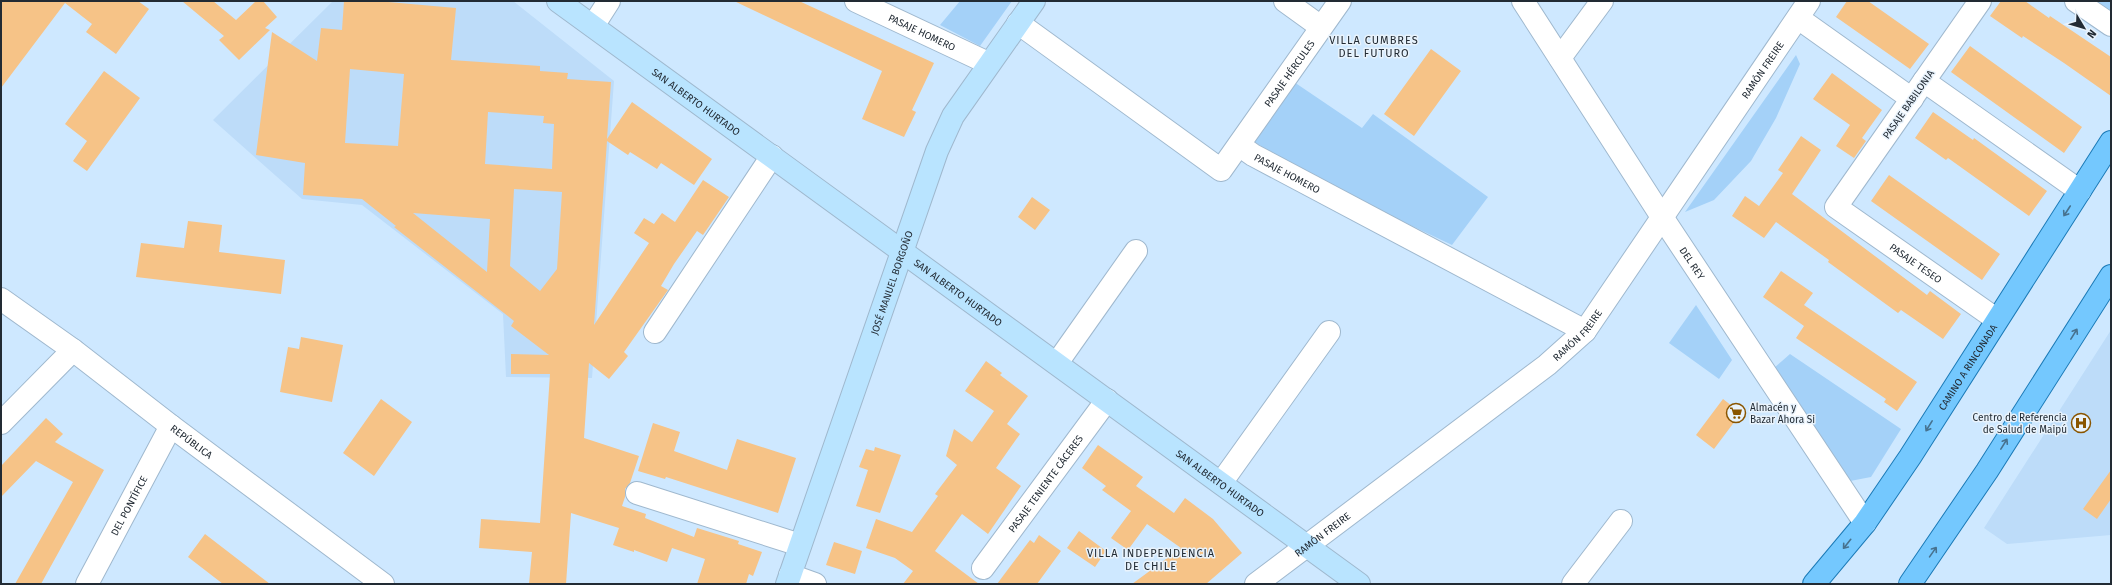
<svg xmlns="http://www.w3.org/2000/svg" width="2112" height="585" font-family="'Fira Sans',sans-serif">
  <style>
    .built { fill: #bddcf9 }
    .green { fill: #a4d1f8 }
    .building { fill: #f6c387; fill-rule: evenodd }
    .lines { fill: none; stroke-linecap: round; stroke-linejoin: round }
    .street-casing { stroke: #9fb8ce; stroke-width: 24 }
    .secondary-casing { stroke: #9fb8ce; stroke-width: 24 }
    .primary-casing { stroke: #1b7ab7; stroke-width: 24 }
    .street { stroke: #fff; stroke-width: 22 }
    .secondary { stroke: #b9e4ff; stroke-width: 22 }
    .primary { stroke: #74c8fe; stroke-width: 22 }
    .oneway { stroke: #47728f }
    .labels { text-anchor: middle; stroke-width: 3; stroke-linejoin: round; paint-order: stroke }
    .street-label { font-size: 10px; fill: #222b34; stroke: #e9f3fc }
    .poi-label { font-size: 10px; fill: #222b34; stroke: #e9f3fc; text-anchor: start }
    .neighbourhood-label { font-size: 11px; letter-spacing: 1px; fill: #222b34; stroke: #e9f3fc }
  </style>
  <rect width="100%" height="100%" fill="#cee8ff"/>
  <path class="built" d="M333 1H513L614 81 592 378 506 377 503 314 362 205 302 199 213 120Z
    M2111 330V535L2007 544 1984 528Z"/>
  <path class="green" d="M960 1H1012L980 46 940 25Z
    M2072 1H2111V28Z
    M1796 55 1800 64 1776 118 1751 161 1714 200 1685 212Z
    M1294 82 1362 128 1373 114 1488 197 1452 245 1334 189 1251 140Z
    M1696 305 1732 360 1719 379 1669 343Z
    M1790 354 1901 429 1871 477 1845 482 1774 368Z"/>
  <path class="building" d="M1 1H138L149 9 116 54 86 32 92 24 65 3 1 88Z
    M182 1H213L236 20 256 1H263L277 17 265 28 270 30 239 60 219 40 224 36Z
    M344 1H377L456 8 451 60 540 66V71L568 73 567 79 611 82 607 139 632 102 712 159 694 185 661 163 657 169 630 152 628 155 607 141 594 325 649 243 634 233 644 218 654 224 662 213 675 222 703 180 729 197 703 235 697 231 674 264 661 286 668 290 624 352 628 356 609 379 589 363 584 438 639 456 630 483 625 489V497L622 506 646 514 645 518 694 537 697 528 739 541 738 544 762 552 753 576 749 574 746 584H697L705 559 672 548 667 562 634 550V552L613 545 619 528 571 513 566 584H529L532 552 479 548 481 519 540 523 550 374H511V354L549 355 511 326 514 321 394 227 396 226 362 199 303 195 305 163 256 155 272 32 317 61 321 28 342 30ZM350 69 404 74 398 146 345 143ZM488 112 544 116 543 123 554 124 552 169 485 164ZM514 189 562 192 557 269 540 291 510 266ZM413 213 490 219 487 272Z
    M734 1H799L934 63 912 110 916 112 904 137 862 119 882 71Z
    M1847 1H1868L1929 44 1910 69 1836 17Z
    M2001 1H2025L2049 18 2050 16 2111 57V96L2064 63 2023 36 2022 38 1990 16Z
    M1970 46 2082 127 2064 153 1951 72Z
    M1431 49 1461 71 1414 136 1384 114Z
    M104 71 140 98 87 171 73 161 87 141 65 124Z
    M1832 73 1882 110 1862 138 1866 141 1854 158 1836 146 1850 125 1813 99Z
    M1933 112 1973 140 1974 138 2047 191 2029 216 1948 158 1946 160 1915 138Z
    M1801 136 1821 150 1792 194 1927 295 1930 291 1961 314 1943 339 1901 310 1898 313 1828 262 1829 260 1776 222 1764 238 1732 216 1745 196 1759 206 1783 173 1778 170Z
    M1889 175 2000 254 1982 280 1871 201Z
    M1032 197 1050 210 1035 230 1018 217Z
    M188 221 222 225 219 252 285 260 281 294 136 277 141 243 184 248Z
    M1781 271 1813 293 1804 305 1917 382 1897 411 1884 402 1886 399 1796 338 1804 326 1763 297Z
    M301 337 343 345 332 402 280 392 288 347 299 349Z
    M986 361 1002 373 1000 375 1028 396 1007 424 1020 434 996 468 1021 486 988 534 962 514 935 551 979 584H903L913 571 895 558 866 548 876 519 912 532 938 496 935 494 957 465 946 456 954 429 972 442 994 411 965 391Z
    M381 399 412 422 374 476 343 453Z
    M1723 399 1741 413 1714 449 1696 435Z
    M46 418 63 434 55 442 104 470 41 584H15L73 482 36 461 1 497V466Z
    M653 423 680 432 674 451 727 470 737 439 796 458 778 513 666 477 665 479 638 471Z
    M1098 445 1143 477 1136 486 1174 513 1185 498 1213 519 1242 553 1206 584H1132L1181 548 1147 524 1128 550 1111 538 1131 511 1102 490 1106 486 1082 468Z
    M875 447 901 455 880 513 856 506 868 470 859 467 866 449 874 451Z
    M2111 470V499L2097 519 2083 509Z
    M1079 531 1106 551 1095 567 1067 548Z
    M205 534 270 584H223L188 557Z
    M1039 535 1061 551 1037 584H997L1030 540 1034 543Z
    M834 542 862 551 855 574 826 565Z"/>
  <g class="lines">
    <g class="street-casing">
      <g id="street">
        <path id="s1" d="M856 1 988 63"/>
        <path d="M1285 1 1321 27"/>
        <path id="s2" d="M1523 1 1662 217 1865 523"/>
        <path id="s3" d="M1980 1 1836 207 1996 319"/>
        <path d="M2076 1 2111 25"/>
        <path d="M1798 18 1912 99"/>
        <path id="s4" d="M1018 23 1221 170 1340 1"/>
        <path d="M593 26 609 1"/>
        <path d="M1560 58 1602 1"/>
        <path d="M1924 81 2080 191"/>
        <path id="s5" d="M1239 145 1253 155 1585 331"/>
        <path id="s6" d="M1 299 73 350 171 426 383 584"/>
        <path d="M655 332 772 156"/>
        <path d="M1057 363 1136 251"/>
        <path d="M1 423 73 350"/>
        <path d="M1221 483 1329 332"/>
        <path d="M637 493 800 545"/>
        <path id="s7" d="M983 568 1107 400"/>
        <path d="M790 575 815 584"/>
        <path id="s8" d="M87 584 171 426"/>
        <path id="s9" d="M1256 584 1547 365 1585 331 1809 1"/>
        <path d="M1573 584 1621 521"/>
      </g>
    </g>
    <g class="secondary-casing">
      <g id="secondary">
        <path id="s10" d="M558 1 1359 584"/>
        <path id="s11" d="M787 584 937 151 953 116 1034 1"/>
      </g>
    </g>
    <g class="primary-casing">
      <g id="primary">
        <path id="s12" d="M1814 584 1865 523 1910 457 2111 142"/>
        <path d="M1910 584 1987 471 2111 276"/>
      </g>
    </g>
    <use href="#street" class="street"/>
    <use href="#secondary" class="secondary"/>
    <use href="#primary" class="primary"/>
  </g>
  <defs><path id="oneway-shaft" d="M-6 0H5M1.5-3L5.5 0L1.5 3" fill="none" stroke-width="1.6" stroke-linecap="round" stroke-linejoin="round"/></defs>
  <g class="oneway">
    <use href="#oneway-shaft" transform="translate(2067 211) rotate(123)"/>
    <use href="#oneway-shaft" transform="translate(2074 334) rotate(-58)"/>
    <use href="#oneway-shaft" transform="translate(1929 426) rotate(122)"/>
    <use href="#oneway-shaft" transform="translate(2004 444) rotate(-58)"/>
    <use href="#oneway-shaft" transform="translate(1847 544) rotate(129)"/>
    <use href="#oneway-shaft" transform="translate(1933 552) rotate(-55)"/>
  </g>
  <defs>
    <g id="supermarket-ring" transform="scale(1)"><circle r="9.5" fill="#e9f3fc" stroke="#895500" stroke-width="1.5"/><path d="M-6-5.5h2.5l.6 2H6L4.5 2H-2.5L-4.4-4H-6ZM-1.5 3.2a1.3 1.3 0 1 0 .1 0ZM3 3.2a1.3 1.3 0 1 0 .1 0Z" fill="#895500"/></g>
    <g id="hospital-ring" transform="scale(1)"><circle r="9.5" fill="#e9f3fc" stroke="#895500" stroke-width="1.5"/><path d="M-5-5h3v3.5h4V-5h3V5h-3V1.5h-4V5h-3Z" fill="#895500"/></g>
  </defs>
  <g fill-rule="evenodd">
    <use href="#supermarket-ring" x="1736" y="413"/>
    <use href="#hospital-ring" x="2081" y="423"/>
  </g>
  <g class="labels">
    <g class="street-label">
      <text dy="4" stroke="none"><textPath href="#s1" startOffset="73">PASAJE HOMERO</textPath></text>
      <text dy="4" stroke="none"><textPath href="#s9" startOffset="731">RAMÓN FREIRE</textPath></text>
      <text dy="4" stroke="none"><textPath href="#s4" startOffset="369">PASAJE HÉRCULES</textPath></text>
      <text dy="4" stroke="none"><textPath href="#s10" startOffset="171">SAN ALBERTO HURTADO</textPath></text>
      <text transform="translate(1908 104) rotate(-55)" y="4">PASAJE BABILONIA</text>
      <text dy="4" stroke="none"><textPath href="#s5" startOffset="56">PASAJE HOMERO</textPath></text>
      <text dy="4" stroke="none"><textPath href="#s2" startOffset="312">DEL REY</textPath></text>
      <text dy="4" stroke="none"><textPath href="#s3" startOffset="349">PASAJE TESEO</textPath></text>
      <text dy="4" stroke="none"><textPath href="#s11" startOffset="319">JOSÉ MANUEL BORGOÑO</textPath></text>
      <text dy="4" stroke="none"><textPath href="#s10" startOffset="495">SAN ALBERTO HURTADO</textPath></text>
      <text dy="4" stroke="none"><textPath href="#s9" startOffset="407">RAMÓN FREIRE</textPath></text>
      <text dy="4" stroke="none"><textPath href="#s12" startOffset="266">CAMINO A RINCONADA</textPath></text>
      <text dy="4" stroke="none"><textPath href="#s6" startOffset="238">REPÚBLICA</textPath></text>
      <text dy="4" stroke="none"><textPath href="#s10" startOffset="819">SAN ALBERTO HURTADO</textPath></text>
      <text dy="4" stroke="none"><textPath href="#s7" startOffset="105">PASAJE TENIENTE CÁCERES</textPath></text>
      <text dy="4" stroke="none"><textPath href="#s8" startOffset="89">DEL PONTÍFICE</textPath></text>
      <text dy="4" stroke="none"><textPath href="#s9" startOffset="83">RAMÓN FREIRE</textPath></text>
    </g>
    <g class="poi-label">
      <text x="1750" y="411">Almacén y<tspan x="1750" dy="12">Bazar Ahora Si</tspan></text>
      <text x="2067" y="421" text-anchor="end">Centro de Referencia<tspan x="2067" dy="12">de Salud de Maipú</tspan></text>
    </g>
    <g class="neighbourhood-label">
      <text x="1374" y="44">VILLA CUMBRES<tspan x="1374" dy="13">DEL FUTURO</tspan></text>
      <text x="1151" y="557">VILLA INDEPENDENCIA<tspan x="1151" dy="13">DE CHILE</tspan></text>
    </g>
  </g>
  <rect width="2112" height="585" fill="none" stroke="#222b34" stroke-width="4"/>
  <g transform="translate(2084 28) rotate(128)" stroke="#e9f3fc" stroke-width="3" paint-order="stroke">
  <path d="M0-3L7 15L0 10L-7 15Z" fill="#222b34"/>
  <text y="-6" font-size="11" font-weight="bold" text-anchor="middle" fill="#222b34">N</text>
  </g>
</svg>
